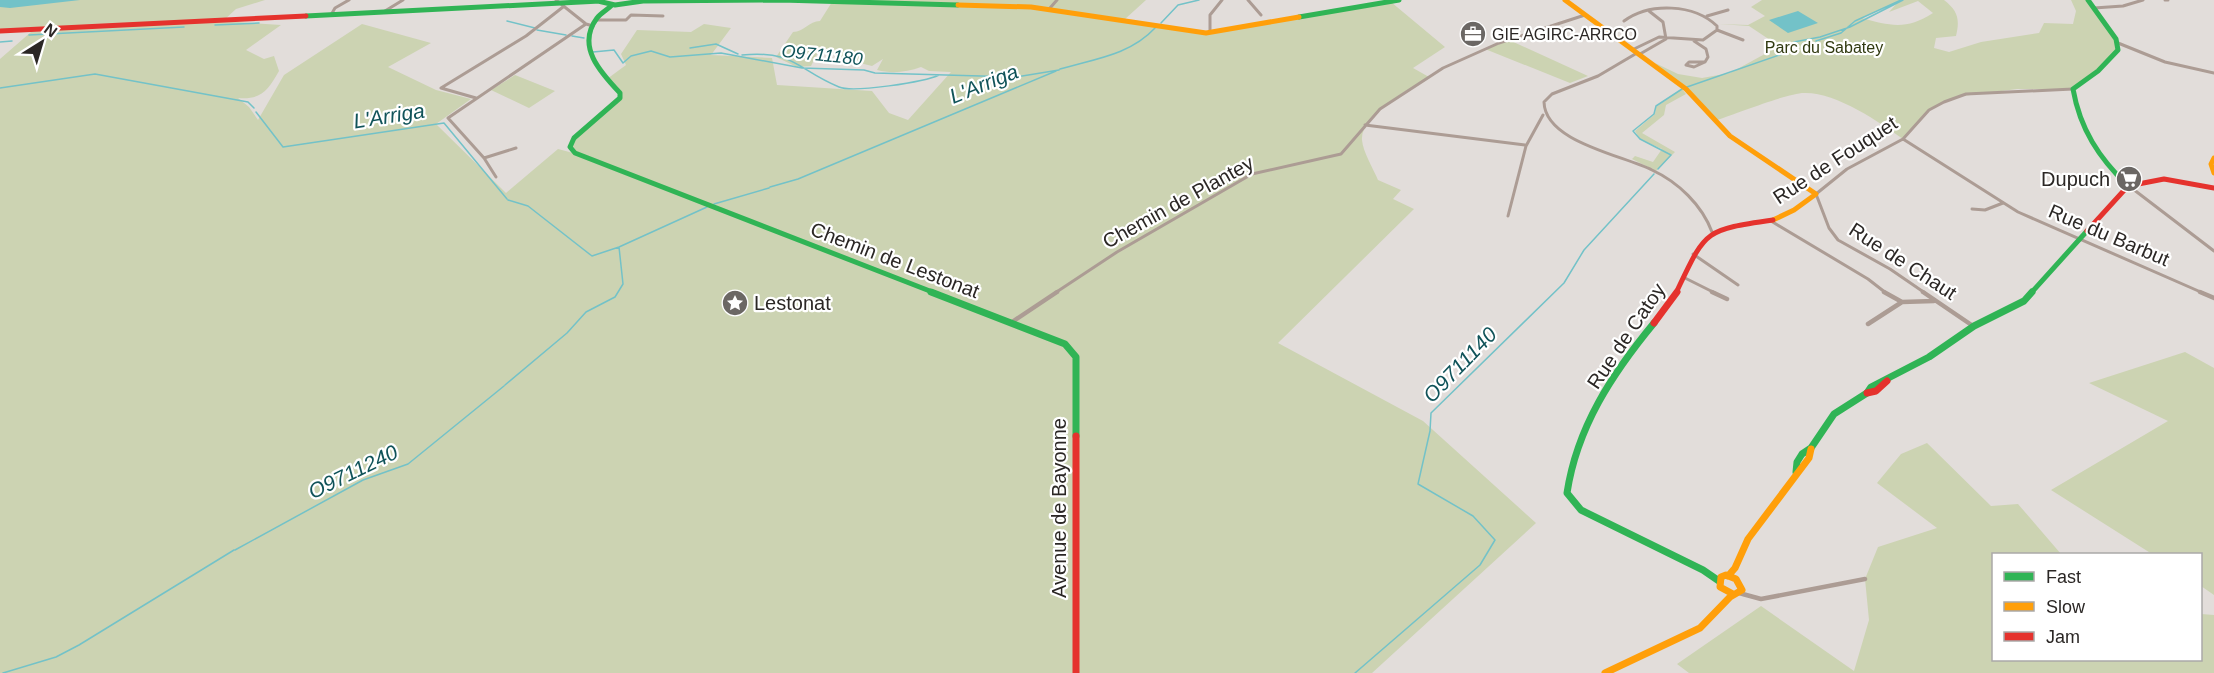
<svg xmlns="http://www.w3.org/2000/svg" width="2214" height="673" font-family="Arial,sans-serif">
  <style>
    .green { fill: #ccd3b2; fill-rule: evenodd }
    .water { fill: #73c2c8 }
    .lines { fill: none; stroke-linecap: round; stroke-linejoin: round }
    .stream { stroke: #73c2c8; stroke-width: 1.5 }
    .street-far1 { stroke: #ac9c94; stroke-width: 3 }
    .street { stroke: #ac9c94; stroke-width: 4.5 }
    .fast-far1 { stroke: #30b455; stroke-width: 5 }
    .fast { stroke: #30b455; stroke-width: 7 }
    .slow-far1 { stroke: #ff9f0a; stroke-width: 5 }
    .slow { stroke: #ff9f0a; stroke-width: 7 }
    .jam-far1 { stroke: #e5322d; stroke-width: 5 }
    .jam { stroke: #e5322d; stroke-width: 7 }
    .labels { text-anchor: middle; stroke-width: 4.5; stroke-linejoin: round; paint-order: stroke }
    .far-poi-label { font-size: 16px; fill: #2b2725; stroke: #fff; text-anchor: start }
    .far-park-label { font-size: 16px; fill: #303910; stroke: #fff }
    .far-water-label { font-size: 18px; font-style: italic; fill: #105359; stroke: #fff }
    .street-label { font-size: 20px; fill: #2b2725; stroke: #fff }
    .poi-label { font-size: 20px; fill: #2b2725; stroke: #fff; text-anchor: end }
    .water-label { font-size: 21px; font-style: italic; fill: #105359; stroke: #fff }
  </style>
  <rect width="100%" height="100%" fill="#e2ddda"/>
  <path class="green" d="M0 0H265L236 9 223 21 281 25 246 50 264 59 274 56 279 71C268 90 262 100 238 98L249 107 258 120 284 75 362 24 431 43 388 67 436 90 471 99 436 124 506 193 558 149 573 153 570 145 620 96 607 79 626 65 621 54 637 30 691 32 704 24 731 28 711 55 772 58 777 85 872 91 889 113 908 120 951 72 929 71 921 67C907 72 892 74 877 70L883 59 872 66 844 59 821 46 811 66 797 67 776 57 793 32C804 32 809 21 820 21L832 2 692 0H1146L1124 20 1196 33 1391 2 1445 47 1413 68 1429 77C1411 88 1360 115 1362 140 1363 152 1373 168 1378 180L1401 190 1393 199 1414 209 1278 343 1423 421 1536 523 1372 673H0V59L31 32 0 31Z
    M1762 0H1944C1958 11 1960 19 1956 36L1936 38 1934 48 1949 52 1981 42 2039 33 2044 23 2073 24 2076 11 2071 0H2088L2116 39V53L2073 89H2017L1955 97 1929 110 1903 139C1879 122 1836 92 1804 93 1788 93 1736 114 1717 120L1655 63 1678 74 1702 78 1730 73 1763 55 1776 44 1749 26 1719 24 1748 25 1765 16 1751 7ZM1899 1 1889 12 1918 1 1933 13C1907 30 1890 26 1862 18Z
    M1509 40 1588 76 1570 83 1485 49Z
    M515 75 555 91 529 108 491 90Z
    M1682 89 1686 94 1666 105 1664 115 1642 133 1675 152 1656 171 1632 159 1635 156 1653 162 1662 149 1640 139 1635 131 1655 114 1656 107Z
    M2185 352 2214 368V595L2201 586 2200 554H2152L2051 490 2168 421 2089 383Z
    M1927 443 1991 506 2018 504 2061 554H1994V660H2200L2201 614 2214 615V673H1689L1677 664 1761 606 1854 671 1869 620 1865 579 1878 547 1937 528 1877 483 1901 454Z"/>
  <path class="water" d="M0 0H80L10 8 0 7Z
    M1798 11 1818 23 1788 33 1769 20Z"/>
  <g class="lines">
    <path class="stream" d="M507 21 535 28
      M1161 23 1178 5 1199 0
      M215 25 259 23
      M537 30 566 35
      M29 35 184 27
      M572 36 584 38
      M1816 41 1841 33 1855 21 1901 0
      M0 42 12 41
      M690 48 716 44 738 54
      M593 52 614 50 623 63 631 56 651 51 670 57 721 53 802 68 864 70 875 73 1016 77 1059 70
      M742 55C795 50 797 70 839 87 853 93 925 82 939 75
      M1060 69C1094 59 1130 55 1155 28
      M1687 87 1785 53 1794 42 1820 37 1850 27 1903 0
      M0 88 95 74 248 102 254 108
      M256 112 283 147 444 123 507 199
      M1658 169 1671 155 1640 139 1633 131 1654 114 1656 106 1682 89
      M770 187 798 179 1056 71
      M508 200 528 206 592 256 619 247 707 207
      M714 204 769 188
      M505 385 567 333 586 312 615 297 623 284 619 247
      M235 550 363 480 408 464 504 386
      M3 673 56 657 79 645 234 550
      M1355 673 1480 565 1495 540 1473 516 1418 484 1430 431 1431 413 1564 283 1584 250 1654 174"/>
    <path class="street-far1" d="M556 0 586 24 593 26
      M1248 0 1261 15
      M2165 0H2168
      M1050 8 1057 0
      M2094 8 2123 6 2143 0
      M385 11 403 0
      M331 15 335 8 349 0
      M1707 16 1728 10
      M597 20H626L631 15 663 16
      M1624 21C1650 2 1694 4 1717 26V30L1703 40 1659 37 1634 49
      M1717 30 1743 40
      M1210 31V15L1222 0
      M1694 41 1706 49 1708 57 1705 62
      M2118 43 2165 62 2214 73
      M1637 53 1598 76 1552 94 1544 102C1545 142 1622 155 1652 170 1678 182 1702 205 1712 232
      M1640 54 1666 39 1663 22 1649 11
      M1689 62H1705L1694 67 1686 65Z
      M441 88 526 36 563 7
      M441 88 476 98
      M1365 125 1525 145
      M1903 139 2018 212 2203 293
      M516 148 484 158 448 118 586 24
      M484 158 496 177
      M2129 186 2214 251
      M1972 209 1985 210 2003 203
      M1508 216 1526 146 1543 115
      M1771 221 1868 279 1886 293
      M1693 254 1738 285
      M1683 277 1715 293
      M1055 293 1117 252 1252 174 1341 154 1380 109 1443 68 1499 43 1585 15
      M1925 293 1890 269 1838 240 1829 228 1816 194 1847 169 1903 139 1929 110 1944 102 1966 94 2073 89"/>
    <path class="street" d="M1712 292 1727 299
      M1884 292 1902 302 1934 301
      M1923 292 1973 326
      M2200 292 2214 298
      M1012 322 1057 292
      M1868 324 1902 302
      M1739 593 1761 599 1865 579"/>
    <path class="fast-far1" d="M2088 0 2116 39 2118 50 2098 71 2073 89C2080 129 2099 158 2128 186
      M598 1 615 5 643 1 781 0 958 5
      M612 5C607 10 601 13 597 18 576 46 600 72 620 93V98L574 138 570 147 575 153 935 293
      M306 16 600 1
      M1299 17 1399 0
      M2031 293 2087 231"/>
    <path class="fast" d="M931 292 1065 344 1076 357V436
      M1654 323C1612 374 1577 427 1567 493L1581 510 1703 570 1719 581
      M1796 472 1797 462 1802 454 1811 448 1834 414 1867 393 1871 387 1929 357 1974 326 2024 301 2032 292"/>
    <path class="slow-far1" d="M1565 0 1686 89 1730 136 1816 194 1794 210 1773 220
      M958 5 1031 7 1206 33 1299 17
      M2214 158 2211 164 2214 173"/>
    <path class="slow" d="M1728 576 1735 568 1748 539 1809 458 1811 449
      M1605 673 1700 628 1730 597 1742 590 1736 579 1726 575 1721 577 1720 587 1733 594"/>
    <path class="jam-far1" d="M0 31 306 16
      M2087 231 2128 186 2164 179 2214 188
      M1676 293C1706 230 1703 230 1773 220"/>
    <path class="jam" d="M1654 323 1677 292
      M1867 393 1876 391 1887 381
      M1076 436V673"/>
  </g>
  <defs>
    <g id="office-disc" transform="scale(1.35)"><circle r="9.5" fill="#6b6764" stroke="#fff"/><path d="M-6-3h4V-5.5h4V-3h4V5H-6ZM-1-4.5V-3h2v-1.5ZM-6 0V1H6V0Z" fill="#fff"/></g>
    <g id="supermarket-disc" transform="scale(1.35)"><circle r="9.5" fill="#6b6764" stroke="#fff"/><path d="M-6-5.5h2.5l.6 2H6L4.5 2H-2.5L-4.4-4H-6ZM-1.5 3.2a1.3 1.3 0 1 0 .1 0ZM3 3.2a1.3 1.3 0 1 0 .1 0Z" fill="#fff"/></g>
    <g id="sight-disc" transform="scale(1.35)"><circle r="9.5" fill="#6b6764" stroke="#fff"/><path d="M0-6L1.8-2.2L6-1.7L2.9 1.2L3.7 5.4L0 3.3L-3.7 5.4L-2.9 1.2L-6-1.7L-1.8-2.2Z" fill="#fff"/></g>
  </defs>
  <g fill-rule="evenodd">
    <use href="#office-disc" x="1473" y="34"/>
    <use href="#supermarket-disc" x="2129" y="179"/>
    <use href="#sight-disc" x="735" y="303"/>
  </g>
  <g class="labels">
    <g class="far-poi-label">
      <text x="1492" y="40">GIE AGIRC-ARRCO</text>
    </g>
    <g class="far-park-label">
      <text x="1824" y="53">Parc du Sabatey</text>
    </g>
    <g class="far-water-label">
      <text transform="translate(822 55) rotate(6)" y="6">O9711180</text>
    </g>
    <g class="street-label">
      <text transform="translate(1835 160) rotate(-33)" y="7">Rue de Fouquet</text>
      <text transform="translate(1178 202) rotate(-29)" y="7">Chemin de Plantey</text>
      <text transform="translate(2109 235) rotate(23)" y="7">Rue du Barbut</text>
      <text transform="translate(895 260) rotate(21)" y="7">Chemin de Lestonat</text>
      <text transform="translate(1903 261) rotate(33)" y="7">Rue de Chaut</text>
      <text transform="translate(1626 336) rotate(-56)" y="7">Rue de Catoy</text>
      <text transform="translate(1059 508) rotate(-90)" y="7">Avenue de Bayonne</text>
    </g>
    <g class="poi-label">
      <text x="2110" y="186">Dupuch</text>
      <text x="754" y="310" text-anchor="start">Lestonat</text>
    </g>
    <g class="water-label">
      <text transform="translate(984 84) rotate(-22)" y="7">L'Arriga</text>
      <text transform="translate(389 116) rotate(-9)" y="7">L'Arriga</text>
      <text transform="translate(1460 365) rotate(-46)" y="7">O9711140</text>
      <text transform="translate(353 472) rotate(-26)" y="7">O9711240</text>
    </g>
  </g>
  <rect x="1992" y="553" width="210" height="108" fill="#ffffff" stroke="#aaa9a8" stroke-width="1.5"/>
  <rect x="2004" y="572" width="30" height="9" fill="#30b455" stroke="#aaa9a8" stroke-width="1.5"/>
  <text x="2046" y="583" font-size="18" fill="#2b2725">Fast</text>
  <rect x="2004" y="602" width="30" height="9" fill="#ff9f0a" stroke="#aaa9a8" stroke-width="1.5"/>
  <text x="2046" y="613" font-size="18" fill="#2b2725">Slow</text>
  <rect x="2004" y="632" width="30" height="9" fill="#e5322d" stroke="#aaa9a8" stroke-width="1.5"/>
  <text x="2046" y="643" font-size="18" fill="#2b2725">Jam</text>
  <g transform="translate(42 42) rotate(37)" stroke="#ffffff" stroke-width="4.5" paint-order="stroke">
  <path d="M0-4.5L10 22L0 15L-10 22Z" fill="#2b2725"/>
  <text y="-9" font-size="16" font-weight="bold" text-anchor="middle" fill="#2b2725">N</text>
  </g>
</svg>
